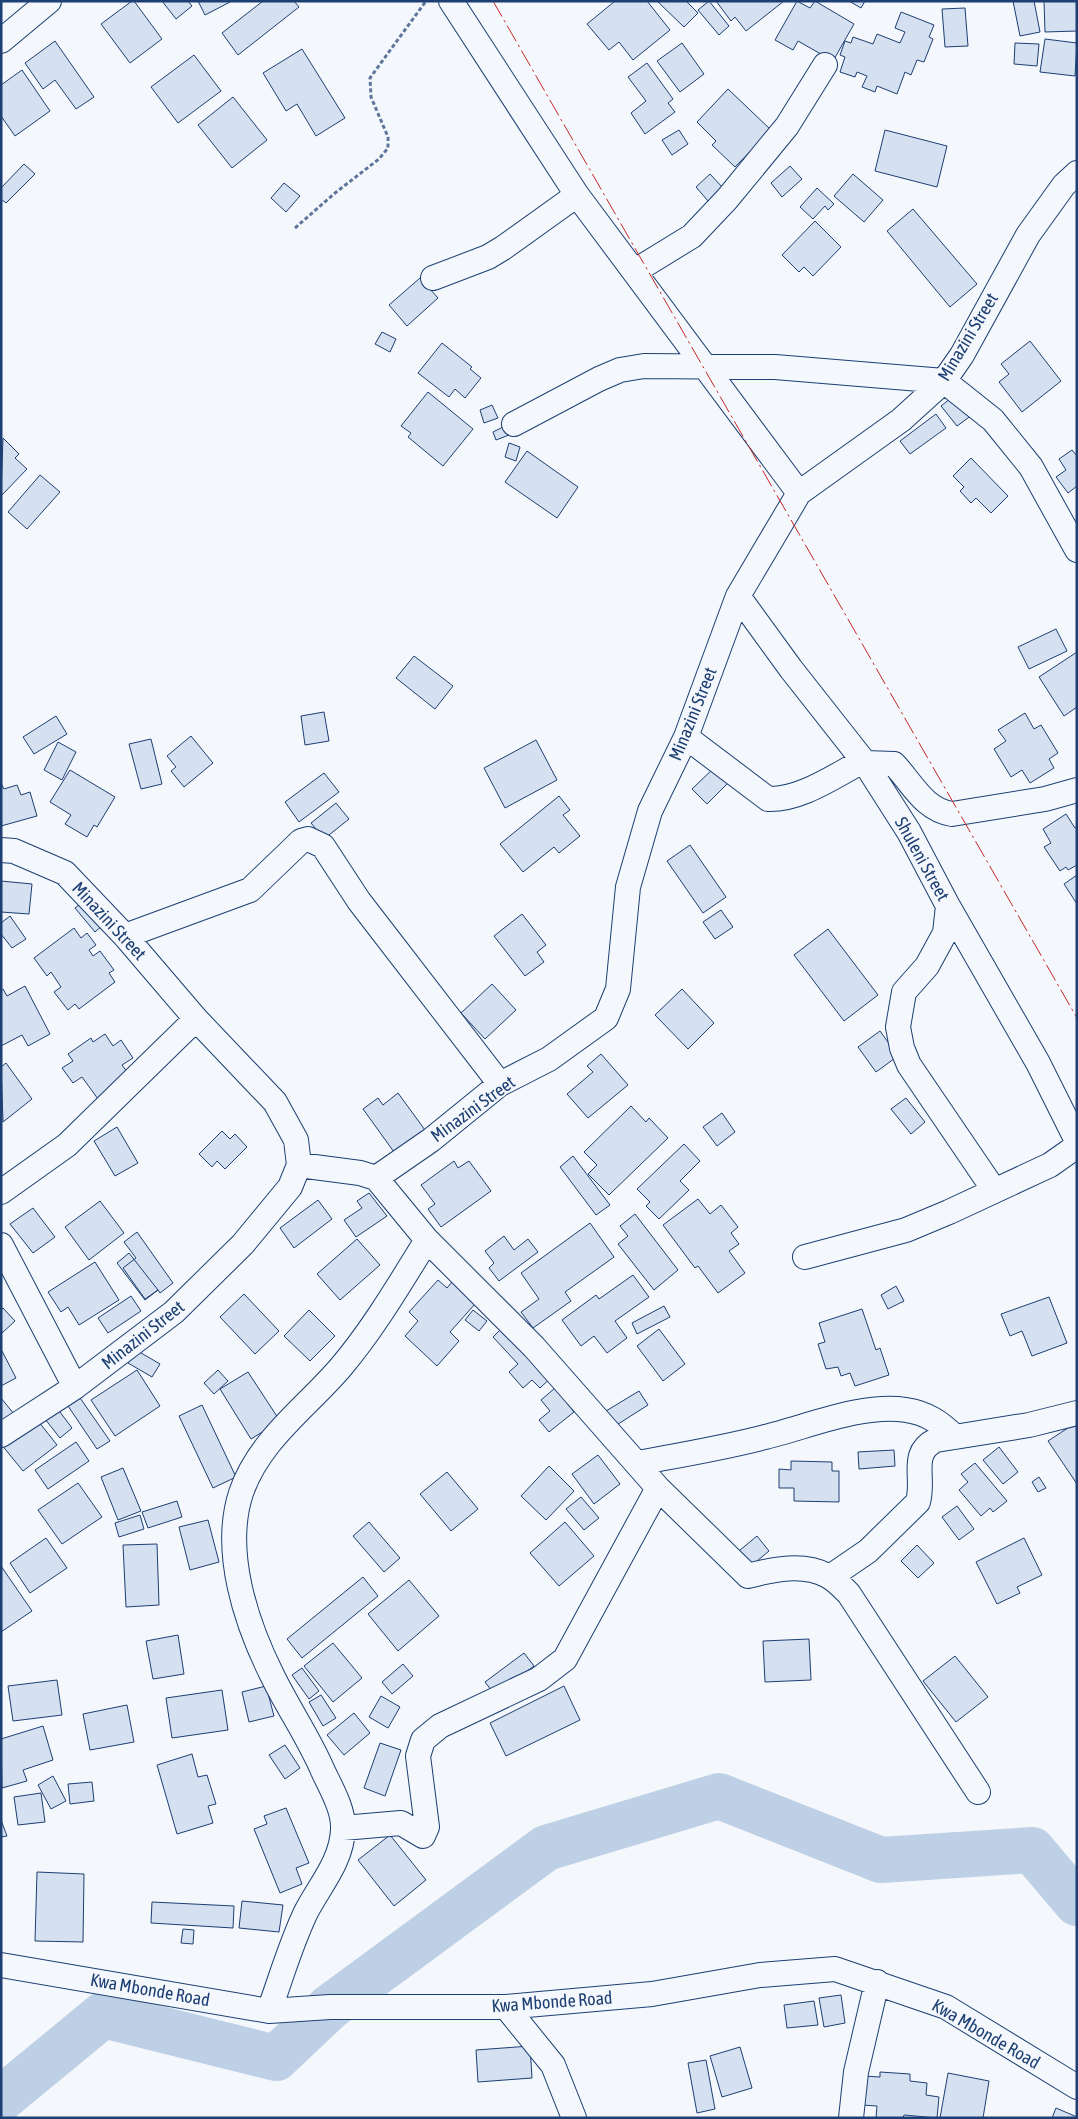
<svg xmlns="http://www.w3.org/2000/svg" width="1078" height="2119" font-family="'Asap Condensed',sans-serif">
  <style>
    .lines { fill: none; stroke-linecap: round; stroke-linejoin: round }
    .river { stroke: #bed0e5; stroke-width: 46 }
    .building { fill: #d5e0f0; stroke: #1d3f73 }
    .street-casing { stroke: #1d3f73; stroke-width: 26 }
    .path { stroke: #5e769c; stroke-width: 3; stroke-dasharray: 4 2.5; stroke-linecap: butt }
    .street { stroke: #f4f7fb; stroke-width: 24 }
    .power { stroke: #c62828; stroke-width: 1; stroke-dasharray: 18 4 2.5 4; stroke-linecap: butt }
    .labels { text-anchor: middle; stroke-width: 4; stroke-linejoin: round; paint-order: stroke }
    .street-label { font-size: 18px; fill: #1d3f73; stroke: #f4f7fb }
  </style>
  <rect width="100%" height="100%" fill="#f4f7fb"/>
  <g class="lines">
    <path class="river" d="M1 2099 103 2015 276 2058 330 2007 546 1848 719 1796 881 1860 1032 1850 1077 1903"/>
  </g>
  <path class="building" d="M132 1H134L162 39 130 63 101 24Z
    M162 1H188L192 6 176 19Z
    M198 1H232L205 15Z
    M263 1H294L299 7 238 55 222 33Z
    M615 1H647L670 30 633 60 619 42 609 50 587 24Z
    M657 1H686L698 13 684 27Z
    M709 1 729 26 719 35 698 10Z
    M716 1H784L746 31 735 17 731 21Z
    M797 1 810 8 815 1 854 24 833 61 798 41 793 50 775 40Z
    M849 1H865L861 8Z
    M1013 1H1034L1040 32 1020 36Z
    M1044 1H1077V31L1045 32Z
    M965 8 968 46 945 47 942 9Z
    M901 12 934 25 929 37 933 39 924 62 917 60 911 75 905 72 897 94 877 86 875 92 862 87 867 76 857 72 855 77 840 72 845 57 840 55 845 41 851 43 853 37 873 44 877 34 900 43 905 32 895 28Z
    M1045 39 1077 43 1075 76 1040 72Z
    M55 41 94 97 76 109 55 80 43 89 25 63Z
    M682 43 704 74 680 92 657 61Z
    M1015 43 1039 44 1037 66 1014 64Z
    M302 49 345 118 316 136 297 104 286 111 263 73Z
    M194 55 221 91 178 123 151 87Z
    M647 63 673 99 668 103 675 112 645 134 631 113 646 101 628 77Z
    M22 70 50 111 15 136 1 116V85Z
    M728 89 771 130 735 167 712 145 716 141 697 122Z
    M233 97 267 140 232 168 198 125Z
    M679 130 688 144 672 155 662 140Z
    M885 130 947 146 937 187 875 171Z
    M24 164 35 174 6 203 1 199V188Z
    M790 166 802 179 782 197 771 183Z
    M710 174 723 188 708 201 696 187Z
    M853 174 883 200 864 222 834 196Z
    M284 183 300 196 286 212 271 198Z
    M817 188 834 204 828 210 825 206 813 219 800 207Z
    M913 209 977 284 950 307 887 231Z
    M815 221 841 247 813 276 804 267 799 272 782 255Z
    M420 278 438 298 407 326 389 305Z
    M382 332 396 339 390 352 375 344Z
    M1030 341 1061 381 1022 412 999 382 1009 374 1001 364Z
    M442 343 472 367 470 369 481 378 465 398 455 389 449 397 418 373Z
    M428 392 473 429 443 466 408 437 411 433 401 426Z
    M956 394 972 415 957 426 941 406Z
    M492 405 498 418 484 423 480 410Z
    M936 414 946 428 910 454 900 441Z
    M505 426 509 435 496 440 493 432Z
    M3 438 19 454 15 458 27 469 1 496Z
    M509 443 520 447 516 461 505 457Z
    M1072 450 1077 456V486L1068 493 1056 477 1066 470 1059 459Z
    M527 451 578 487 557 518 505 482Z
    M971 458 1008 496 991 513 976 498 971 503 960 491 964 487 953 476Z
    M40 475 60 492 27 529 8 512Z
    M1056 629 1067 651 1029 669 1018 647Z
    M1077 652V707L1064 716 1039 677Z
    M414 656 453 686 435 709 396 678Z
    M324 712 329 741 305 745 301 716Z
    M1025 713 1034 729 1041 725 1058 753 1049 759 1054 768 1030 783 1022 770 1011 777 994 749 1006 741 998 730Z
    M56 716 67 734 34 754 23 737Z
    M191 736 213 763 184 787 171 771 176 767 167 756Z
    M151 739 162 784 141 789 129 744Z
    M536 740 557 780 505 808 484 768Z
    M58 742 76 752 62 780 44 770Z
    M716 766 730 781 707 804 692 789Z
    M70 770 115 797 97 827 94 825 87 837 65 824 71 815 50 802Z
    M324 773 339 792 299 822 285 802Z
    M1 783 4 789 17 785 21 795 30 792 37 816 1 826Z
    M559 796 570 810 563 815 580 836 559 853 554 847 523 872 500 844Z
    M336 803 349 819 324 839 311 823Z
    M1066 814 1075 828 1077 827V865L1068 870 1066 867 1060 871 1044 847 1051 843 1043 829Z
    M690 845 726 897 703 913 667 861Z
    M1077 875V904L1064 884Z
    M1 881 32 884 29 914 1 912Z
    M84 901 103 925 95 932 75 908Z
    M721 910 733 927 715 939 703 922Z
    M522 914 546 945 537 952 544 962 525 976 494 936Z
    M10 916 26 939 12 948 1 934V923Z
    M74 928 81 938 87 933 96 945 89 950 93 956 100 951 114 970 109 973 115 982 79 1009 75 1004 68 1010 54 992 61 987 51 972 47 976 34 958Z
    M828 929 878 995 844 1021 794 955Z
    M492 984 516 1010 485 1039 461 1013Z
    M25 986 50 1034 28 1046 22 1035 1 1046V990L3 989 7 996Z
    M682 989 714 1023 688 1049 655 1015Z
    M880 1031 898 1056 876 1072 858 1047Z
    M105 1034 113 1046 121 1040 133 1058 122 1065 130 1076 98 1099 82 1077 73 1083 62 1068 73 1061 68 1054 91 1038 93 1042Z
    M601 1054 628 1085 588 1118 567 1094 593 1072 587 1066Z
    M6 1063 32 1099 3 1122 1 1067Z
    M398 1093 425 1130 394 1152 363 1109 378 1098 383 1105Z
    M906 1098 925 1122 911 1134 891 1109Z
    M631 1106 646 1122 649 1118 668 1138 609 1195 588 1174 597 1165 584 1152Z
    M722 1113 735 1132 717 1146 703 1127Z
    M117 1127 138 1163 115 1176 94 1141Z
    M222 1131 230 1139 235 1134 247 1147 225 1169 217 1161 212 1167 199 1154Z
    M684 1144 700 1161 680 1181 689 1190 659 1219 646 1206 650 1202 637 1189Z
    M573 1156 610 1205 596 1215 560 1167Z
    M454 1161 458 1168 469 1161 491 1191 441 1227 428 1209 435 1204 421 1185Z
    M369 1193 387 1216 356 1237 344 1220 362 1208 357 1201Z
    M698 1199 710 1214 721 1205 738 1227 731 1233 739 1244 729 1251 745 1273 718 1293 698 1266 695 1268 663 1225Z
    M318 1200 332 1219 294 1248 280 1228Z
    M100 1201 124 1233 89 1260 65 1227Z
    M33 1208 55 1237 33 1253 10 1224Z
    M635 1214 678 1270 654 1290 618 1244 628 1236 620 1226Z
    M590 1223 614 1257 565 1292 571 1301 533 1328 521 1312 539 1299 521 1273Z
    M137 1232 173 1283 160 1293 158 1290 145 1299 123 1268 136 1258 124 1242Z
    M504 1236 514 1250 528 1239 538 1252 499 1281 489 1268 494 1263 485 1251Z
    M357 1239 380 1265 340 1300 317 1274Z
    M129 1253 158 1290 145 1300 117 1263Z
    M95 1262 119 1300 79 1325 68 1307 61 1312 48 1292Z
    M633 1275 649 1297 615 1321 627 1338 607 1353 594 1336 581 1346 562 1320 596 1295 599 1299Z
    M438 1280 447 1288 452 1282 475 1304 450 1332 459 1341 437 1366 405 1336 418 1321 409 1312Z
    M896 1286 904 1301 888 1309 881 1295Z
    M244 1294 279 1331 255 1354 220 1317Z
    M131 1296 141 1311 108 1333 98 1318Z
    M1049 1297 1067 1343 1032 1356 1022 1331 1010 1336 1001 1314Z
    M664 1306 670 1317 637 1334 632 1323Z
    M3 1308 15 1321 1 1334V1310Z
    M862 1309 876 1350 880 1348 889 1375 855 1386 850 1373 841 1376 838 1367 826 1369 818 1344 825 1342 819 1323Z
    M309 1310 335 1336 310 1361 284 1336Z
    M473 1310 487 1321 479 1331 465 1320Z
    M506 1324 554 1375 540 1388 532 1380 523 1388 509 1372 518 1364 493 1337Z
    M659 1329 685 1364 663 1381 637 1346Z
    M136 1350 160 1364 152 1377 128 1363Z
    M2 1351 16 1378 1 1386V1352Z
    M137 1370 160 1406 115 1436 91 1400Z
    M218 1370 228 1381 214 1394 204 1383Z
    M248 1372 280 1421 251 1439 220 1389Z
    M555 1388 574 1412 549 1432 539 1420 550 1411 541 1400Z
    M639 1391 648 1405 615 1426 606 1411Z
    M78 1395 110 1441 97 1449 66 1403Z
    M1 1398 14 1414 1 1424Z
    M54 1404 72 1428 60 1438 41 1414Z
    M202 1405 236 1477 213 1488 179 1416Z
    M35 1417 57 1445 23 1471 1 1444Z
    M1077 1422V1484L1048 1441Z
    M76 1442 89 1461 48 1489 35 1470Z
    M999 1447 1018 1472 1003 1484 983 1460Z
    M894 1450 895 1466 859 1469 858 1452Z
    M598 1455 620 1484 594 1504 572 1474Z
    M791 1461 832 1462V1471H839V1502L794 1501V1488H779V1469L791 1470Z
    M975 1463 1007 1501 993 1512 990 1508 981 1516 959 1490 968 1482 961 1474Z
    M549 1466 574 1491 546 1520 521 1496Z
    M123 1468 141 1511 118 1520 101 1477Z
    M447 1472 478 1509 451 1531 420 1494Z
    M1039 1477 1046 1488 1038 1492 1032 1482Z
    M78 1483 102 1517 62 1544 38 1510Z
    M581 1497 599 1518 584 1530 566 1509Z
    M177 1501 182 1517 148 1528 142 1512Z
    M957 1506 974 1529 959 1540 942 1517Z
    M140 1515 144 1529 119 1537 115 1523Z
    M208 1520 219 1562 190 1570 179 1527Z
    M369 1522 400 1558 384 1572 353 1536Z
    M565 1522 594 1556 559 1586 530 1553Z
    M757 1536 769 1551 745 1571 733 1556Z
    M46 1538 67 1568 30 1593 10 1563Z
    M1024 1538 1042 1575 1017 1587 1020 1593 997 1604 976 1562Z
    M157 1544 159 1605 126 1607 123 1545Z
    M917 1545 934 1563 918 1578 901 1561Z
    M1 1566 32 1611 1 1632Z
    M363 1577 378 1596 302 1658 287 1639Z
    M409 1580 439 1616 398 1651 368 1614Z
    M178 1635 184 1674 153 1679 146 1641Z
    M809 1639 811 1680 765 1682 763 1641Z
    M333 1643 362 1678 333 1702 304 1666Z
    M524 1653 534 1666 495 1695 485 1682Z
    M955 1656 988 1697 956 1722 923 1681Z
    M403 1664 413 1676 392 1694 382 1682Z
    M302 1668 319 1691 309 1699 292 1675Z
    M57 1680 62 1715 13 1721 8 1686Z
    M266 1686 274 1716 249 1722 242 1692Z
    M564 1686 580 1720 506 1756 490 1723Z
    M222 1690 228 1730 172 1738 166 1698Z
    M321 1695 336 1718 323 1726 309 1702Z
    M381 1696 400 1707 388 1728 369 1717Z
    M127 1705 134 1742 90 1750 83 1714Z
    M354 1713 370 1733 344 1755 327 1735Z
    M43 1726 53 1760 23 1770 27 1781 2 1788 1 1739Z
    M380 1743 401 1750 385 1796 364 1788Z
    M285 1745 300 1768 285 1779 269 1755Z
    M192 1754 198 1777 207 1775 216 1804 208 1806 213 1823 177 1834 157 1765Z
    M53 1776 66 1801 51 1809 38 1785Z
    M92 1782 94 1801 70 1804 68 1784Z
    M41 1793 45 1822 18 1825 14 1797Z
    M286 1808 309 1863 296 1868 302 1884 280 1893 254 1829 267 1824 264 1816Z
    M1 1820 7 1836 1 1837Z
    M390 1835 426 1880 394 1906 358 1860Z
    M37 1872 84 1874 83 1942 35 1941Z
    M242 1901 283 1905 279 1932 239 1928Z
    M152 1902 234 1906 233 1928 151 1923Z
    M183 1929 194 1930 193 1944 181 1943Z
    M841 1995 845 2023 824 2027 819 1998Z
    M814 2001 818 2025 787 2028 784 2005Z
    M530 2046 532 2078 478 2082 476 2050Z
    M740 2047 752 2088 722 2097 710 2056Z
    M706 2060 715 2109 697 2113 688 2063Z
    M880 2072 910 2074V2081L927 2083 926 2095 939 2097 937 2118 904 2115 903 2118H876L877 2106 862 2105 864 2076 880 2077Z
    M948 2073 989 2081 983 2118H940Z
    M1056 2108 1077 2117V2118H1052Z"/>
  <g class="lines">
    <g class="street-casing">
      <path id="street" d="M451 1 577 195 799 493
        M1 41 49 1
        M635 271 692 236 727 199 787 126 825 65
        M433 278 488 257 503 248 577 195
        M514 424 599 379 620 370 644 366 775 367 944 381 993 420 1031 467 1077 550
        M738 596 791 669 865 763 909 832 948 906 1038 1063 1077 1141
        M686 737 768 799C801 800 834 776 863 761
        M865 763 894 764C912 783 924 810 952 814L1045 799 1077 790
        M1 850 14 851 65 873 125 936 196 1019 275 1102 296 1140 299 1165 290 1187 243 1244 174 1312 75 1387 1 1435
        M948 906 945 933 927 966 904 992 898 1027 902 1048 909 1065 994 1190
        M125 936 250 890 301 841 308 839 323 846 359 901 500 1084
        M299 1165 360 1173 376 1178 431 1140 500 1084 549 1059 606 1018 618 989 628 887 650 811 686 737 738 596 799 493 901 420 944 381 962 355 1028 235 1064 185 1077 173
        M376 1178 427 1240 534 1347 658 1488 748 1576C774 1569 804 1563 828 1576 836 1580 843 1588 849 1594L978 1792
        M1 1192 67 1145 196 1019
        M1 1245 75 1387
        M805 1257 906 1230 949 1212 1050 1165 1077 1146
        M637 1463C680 1455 723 1448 765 1437 807 1427 863 1403 906 1410 927 1413 941 1423 955 1437
        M830 1577 868 1551 918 1502C925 1477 909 1453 936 1440L1029 1425 1077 1413
        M343 1828 401 1823 423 1836 427 1827 418 1756 423 1740 440 1726 539 1679 565 1659 658 1488
        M1 1965 269 2011 330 2007H506L652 1994 760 1975 835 1969 946 2007 1077 2087
        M506 2007 553 2065 574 2118
        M269 2011C281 1978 291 1943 306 1912 320 1885 342 1861 343 1829 344 1810 331 1788 323 1771 309 1738 288 1708 272 1675 246 1623 222 1551 241 1493 259 1440 306 1408 341 1367 374 1328 400 1283 427 1240
        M851 2118 856 2072 877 1982"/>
    </g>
    <path class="path" d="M295 228 335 193 379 159 388 148V137L371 97 370 78 426 1"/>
    <use href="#street" class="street"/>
    <path class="power" d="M493 1 1077 1018"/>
  </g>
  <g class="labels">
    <g class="street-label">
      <text transform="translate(968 337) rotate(-59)" y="6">Minazini Street</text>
      <text transform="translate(693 714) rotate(-68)" y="6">Minazini Street</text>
      <text transform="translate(922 859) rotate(61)" y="6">Shuleni Street</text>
      <text transform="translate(109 921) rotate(47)" y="6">Minazini Street</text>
      <text transform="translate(473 1109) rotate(-36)" y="6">Minazini Street</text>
      <text transform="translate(143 1335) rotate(-38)" y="6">Minazini Street</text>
      <text transform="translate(150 1990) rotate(10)" y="6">Kwa Mbonde Road</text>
      <text transform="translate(552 2002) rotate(-4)" y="6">Kwa Mbonde Road</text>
      <text transform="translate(986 2034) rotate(30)" y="6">Kwa Mbonde Road</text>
    </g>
  </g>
  <rect width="1078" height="2119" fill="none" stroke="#1d3f73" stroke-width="5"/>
</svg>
